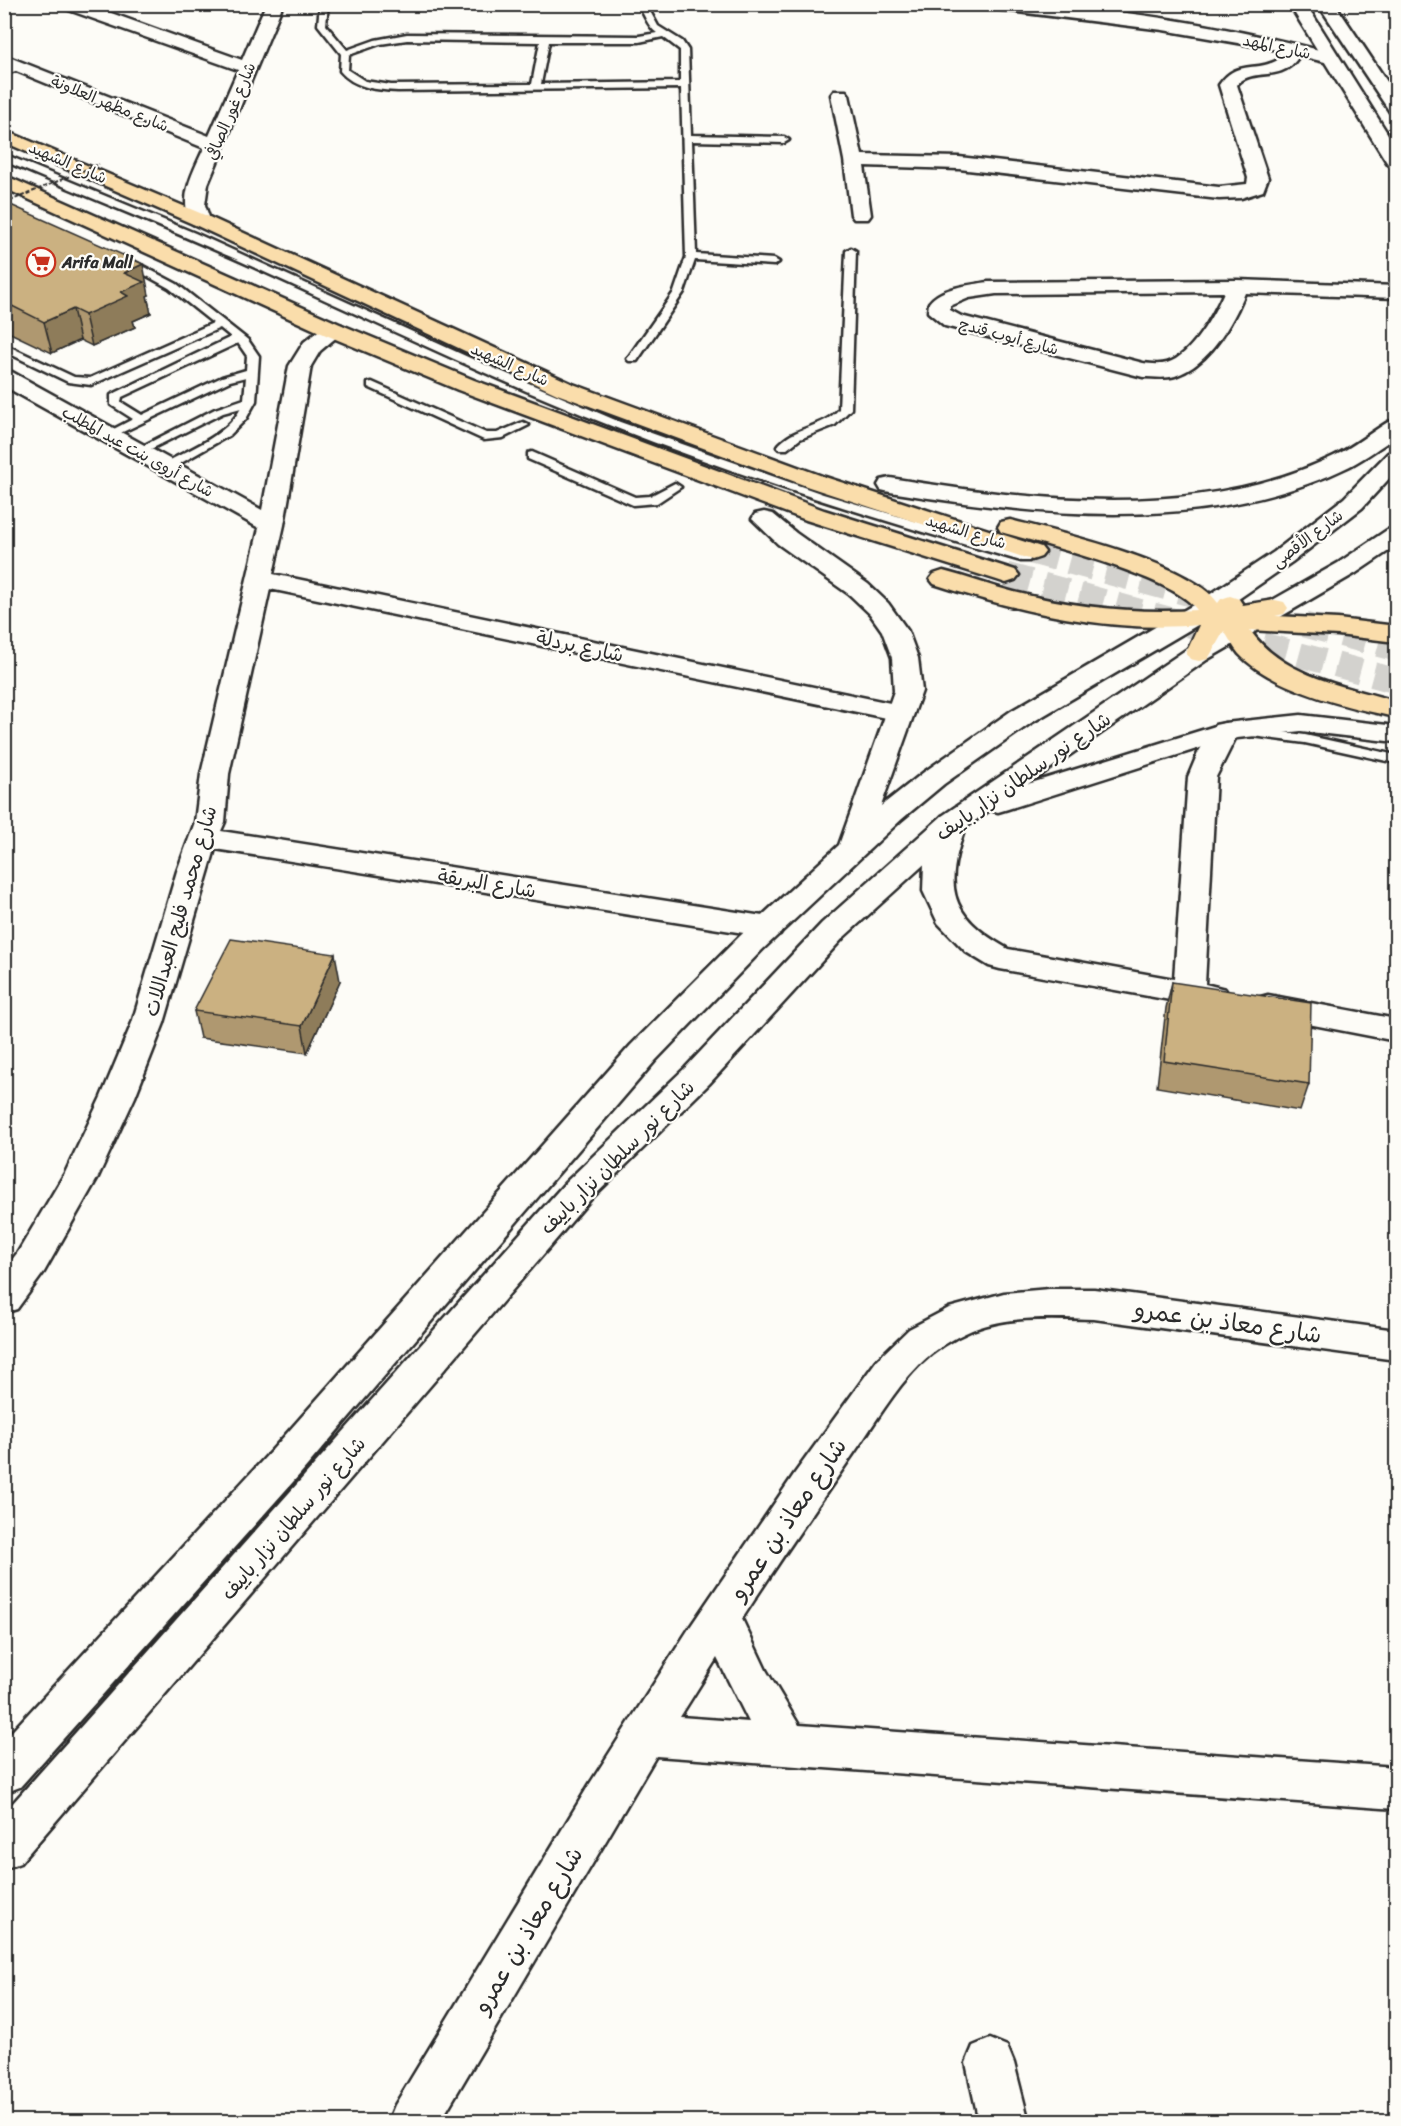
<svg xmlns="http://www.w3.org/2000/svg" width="1401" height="2126" font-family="Sriracha,'Playpen Sans Arabic',sans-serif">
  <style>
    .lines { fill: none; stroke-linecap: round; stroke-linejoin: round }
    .highway-tunnel { stroke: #d3d2ce; stroke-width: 25; stroke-dasharray: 25 13; stroke-linecap: butt }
    .lane-casing { stroke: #2b2b2b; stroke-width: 5 }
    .street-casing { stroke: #2b2b2b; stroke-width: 5 }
    .secondary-casing { stroke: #2b2b2b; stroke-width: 5 }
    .highway-casing { stroke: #2b2b2b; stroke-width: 5 }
    .lane { fill: #fdfcf7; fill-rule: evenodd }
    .street { fill: #fdfcf7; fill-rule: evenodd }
    .secondary { fill: #fdfcf7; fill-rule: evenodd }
    .highway { fill: #faddab; fill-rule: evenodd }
    .path-bridge { stroke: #2b2b2b; stroke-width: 2; stroke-dasharray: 4 2; stroke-linecap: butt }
    .wall { fill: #af986f; stroke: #2b2b2b; stroke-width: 1.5 }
    .shaded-wall { fill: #8e7c5a; stroke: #2b2b2b; stroke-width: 1.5 }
    .building { fill: #cbb181; stroke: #2b2b2b; stroke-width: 1.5 }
    .labels { text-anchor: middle; stroke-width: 4.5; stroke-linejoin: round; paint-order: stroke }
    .far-street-label { font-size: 16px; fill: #2b2b2b; stroke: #fdfcf7 }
    .far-poi-label { font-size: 16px; font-weight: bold; fill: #2b2b2b; stroke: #fdfcf7; text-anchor: start }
    .street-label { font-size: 20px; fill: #2b2b2b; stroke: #fdfcf7 }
    .near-street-label { font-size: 24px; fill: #2b2b2b; stroke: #fdfcf7 }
  </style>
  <rect width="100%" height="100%" fill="#fdfcf7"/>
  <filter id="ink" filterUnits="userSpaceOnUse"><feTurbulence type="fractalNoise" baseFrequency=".0167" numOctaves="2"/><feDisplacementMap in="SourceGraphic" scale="12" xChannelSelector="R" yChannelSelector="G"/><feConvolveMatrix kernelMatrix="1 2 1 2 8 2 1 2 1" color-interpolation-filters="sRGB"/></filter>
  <g filter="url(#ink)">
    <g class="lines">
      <path class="highway-tunnel" d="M1032 552 1209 599
        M1006 575 1396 681
        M1305 625 1396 649"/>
      <g class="lane-casing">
        <path id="lane" d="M320 4H328L326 25 347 50 375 40 407 34 639 36 657 33C647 26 645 14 637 4H646L658 26 682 41 688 50 691 135 784 137 789 140 784 143 692 141 696 254 774 259 779 262 774 265 695 260 684 292 637 361H629L627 359 674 292 686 257 681 88 398 91C377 90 354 88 340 71L341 54 318 25ZM663 37 680 50V82L541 84 549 42H639ZM407 40 540 42 532 84 391 85 365 81 348 70 349 55 380 44Z
          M21 63 24 64V68L4 75V69Z
          M4 154 195 233 470 358 620 422 823 494 1029 555 1031 558 1029 561H1021C883 521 747 479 614 427 494 380 379 324 262 271 177 232 90 198 4 161Z
          M851 248 856 251 851 409 835 425 800 439 787 449H779L777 447C793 426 822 429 839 409L846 251Z
          M124 256 177 284 248 340 259 356 256 401 246 419 230 435 167 471 161 467 163 464C189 449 227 436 241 408L223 413 139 455 133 451 215 409 244 399 246 377 230 381 110 438 104 435 106 433 133 419 111 405V395L231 337 220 328 91 385 68 382 4 351V344L74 377 90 378 213 323 169 288 120 261 119 259ZM238 343 247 356 246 370 222 377 142 415 121 402 122 397Z
          M372 382 486 433H497L523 422 529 425 503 438 484 440 368 387V383Z
          M532 452 635 497 650 496 675 483 681 487 657 503 633 505 528 459V453Z
          M1250 728 1305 735 1396 755V763L1305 743 1245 735 1243 732 1245 729Z"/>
      </g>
      <g class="street-casing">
        <path id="street" d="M61 4H86L242 60 266 4H283L208 184 205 205 210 220 207 224H193C176 200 194 171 204 148L4 66V55L209 136 238 70 63 8Z
          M986 4C1103 4 1223 25 1335 54L1338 58 1335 62 1329 63 1296 55 1297 59C1280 83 1251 67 1237 85L1268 178 1263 191 1241 198 1219 199 959 169 864 166 871 215 868 219H854L851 215 844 160 831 95 834 91H846L849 95 862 155 959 157 1219 187 1247 184 1248 178 1219 85C1236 60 1253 72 1276 61L1279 58 1278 50 1163 30 994 9Z
          M1237 280 1396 286V298L1245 293C1232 324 1209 365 1175 376 1165 379 1153 377 1143 377L945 326 928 312 929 303C940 287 971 285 988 282ZM1224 292C1214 315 1191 356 1167 363 1160 365 1150 364 1143 363L961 316 950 310V306L969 298 996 294Z
          M334 324 342 325 345 330 320 351 311 366 284 525 273 574 900 705 910 707 914 713 910 719 900 721 270 589 229 774 225 822 221 831 769 917 780 920 784 927 780 934 769 937 215 849 164 1023 135 1097 98 1177 44 1272 17 1309 4 1313V1270L18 1252 65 1173 101 1097 132 1023 177 871 195 822 201 774 259 528 4 386V370L12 372 262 510 289 366 304 342 326 325Z
          M1225 723 1235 725 1239 731 1216 777 1205 984 1225 989 1230 997 1225 1005 1214 1008 1000 969 989 966 966 952 938 923 923 891 924 863 937 823 942 816 952 814 962 816 967 823C944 885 946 914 1008 949L1174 979 1188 777 1198 753 1215 725Z
          M1268 995 1396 1019V1041L1257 1014 1252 1006 1257 998Z
          M1049 1289H1094L1396 1330V1360L1094 1319C1055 1318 1009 1315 972 1330 953 1338 934 1350 919 1365 894 1390 875 1423 854 1453 816 1508 778 1563 742 1619L766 1670 799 1725 1396 1767V1809L656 1756 440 2122H388L395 2105 589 1785 690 1627 795 1473 877 1360 909 1329 949 1308 1004 1293ZM717 1658 749 1722 680 1717Z
          M990 2039 1007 2046 1014 2063 1029 2122H979L966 2063 973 2046Z"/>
      </g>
      <g class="secondary-casing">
        <path id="secondary" d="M1289 4H1306L1396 147V167L1389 165 1386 161Z
          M1318 4H1335L1396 95V113L1390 112Z
          M1396 420V437C1381 446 1366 458 1350 466 1210 535 1039 516 890 492L881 490 878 485 881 480 890 478C1032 501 1200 521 1334 456 1353 447 1370 433 1388 422Z
          M1396 451V471L1362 508 1292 562 1218 613 1031 723 944 784 902 819 762 950 655 1061 301 1473 20 1787 4 1793V1740L273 1449 631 1045 740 936 839 845 894 691 892 658 882 631 870 614 850 595 778 544 752 519 755 514 764 512 773 514 796 533 868 584 888 603 908 631 918 658 922 691 881 806 924 772 1011 711 1200 601 1274 552 1344 498 1388 453Z
          M1396 528V546L1356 573 1208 659 1028 784 1225 723 1301 715 1396 726V742L1301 731 1228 739 1008 809 998 812 990 810 962 830 844 937 709 1084 590 1200 20 1863 4 1869V1813L566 1182 685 1068 822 923 942 816 1190 647 1338 563 1387 530Z"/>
      </g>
      <g class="highway-casing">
        <path id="highway" d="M4 130 207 216 573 384 825 477 1041 547 1045 552 1041 557 1032 560 1023 557 809 487 557 394 193 224 4 142Z
          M4 175 342 325 474 380 824 510 1015 570 1019 575 1015 580 1006 583 997 580 806 520 458 390 326 335 4 188Z
          M1010 520C1058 532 1191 563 1218 603L1221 599 1230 596 1239 599 1243 605 1275 600 1284 602 1288 608 1284 614 1275 616 1338 619 1396 626V642L1338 635 1250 630C1281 676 1346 687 1396 701V717C1350 708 1273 690 1239 654 1233 647 1229 638 1224 631L1208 659 1199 661 1190 659 1186 653 1199 625C1109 633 1020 612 934 584L930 579 934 574 943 571C967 577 990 586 1014 592 1074 607 1135 614 1197 610 1175 577 1042 544 1001 532L998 527 1001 522Z"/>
      </g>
      <use href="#lane" class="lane"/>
      <use href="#street" class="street"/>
      <use href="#secondary" class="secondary"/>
      <use href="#highway" class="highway"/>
      <path class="path-bridge" d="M10 201 99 164"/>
    </g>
    <path class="wall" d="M4 202 149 295 147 296 151 313 133 321 135 327 92 346 80 340 52 353 4 330Z
      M340 981 307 1053 200 1038 194 1011Z
      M1172 982 1309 1084 1300 1111 1157 1087 1166 1008Z"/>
    <path class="shaded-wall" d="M143 264 149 295 147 296 151 313 133 321 135 327 92 346 85 315 121 292 124 273Z
      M73 309 80 340 52 353 44 322Z
      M335 954 340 981 307 1053 302 1026Z"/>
    <path class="building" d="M4 202 143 264 124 273 144 282 121 292 128 296 85 315 73 309 44 322 4 302V292L9 291 4 289Z
      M231 939 335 954 302 1026 194 1011Z
      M1172 982 1311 1003 1309 1084 1164 1061Z"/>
  </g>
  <defs>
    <g id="supermarket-ring" transform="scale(1.5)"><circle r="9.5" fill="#fdfcf7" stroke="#c8321e" stroke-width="1.5"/><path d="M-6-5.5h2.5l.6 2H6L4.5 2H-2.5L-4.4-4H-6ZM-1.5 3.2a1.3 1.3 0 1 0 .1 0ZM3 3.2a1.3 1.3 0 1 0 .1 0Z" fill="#c8321e"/></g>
  </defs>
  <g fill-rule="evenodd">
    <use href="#supermarket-ring" x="41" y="262"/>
  </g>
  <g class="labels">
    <g class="far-street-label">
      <text transform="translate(1277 46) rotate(12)" y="6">شارع المهد</text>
      <text transform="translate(110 103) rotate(22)" y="6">شارع مظهر العلاونة</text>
      <text transform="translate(230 111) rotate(-67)" y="6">شارع غور الصافي</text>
      <text transform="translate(68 162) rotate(23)" y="6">شارع الشهيد</text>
      <text transform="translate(1009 336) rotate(15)" y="6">شارع أيوب قندح</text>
      <text transform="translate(510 364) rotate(24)" y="6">شارع الشهيد</text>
      <text transform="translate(138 451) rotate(29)" y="6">شارع أروى بنت عبد المطلب</text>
      <text transform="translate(966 531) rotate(17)" y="6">شارع الشهيد</text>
      <text transform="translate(1307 538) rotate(-37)" y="6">شارع الأقصى</text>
    </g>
    <g class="far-poi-label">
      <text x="62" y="268">Arifa Mall</text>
    </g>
    <g class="street-label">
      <text transform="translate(580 646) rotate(12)" y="7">شارع بردلة</text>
      <text transform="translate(1023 776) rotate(-35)" y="7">شارع نور سلطان نزار باييف</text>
      <text transform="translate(487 883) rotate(9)" y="7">شارع البريقة</text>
      <text transform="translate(180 911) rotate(-74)" y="7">شارع محمد فليح العبداللات</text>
      <text transform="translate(617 1157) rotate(-45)" y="7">شارع نور سلطان نزار باييف</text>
      <text transform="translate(293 1518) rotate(-49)" y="7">شارع نور سلطان نزار باييف</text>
    </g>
    <g class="near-street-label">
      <text transform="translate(1228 1322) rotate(8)" y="8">شارع معاذ بن عمرو</text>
      <text transform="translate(788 1519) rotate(-56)" y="8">شارع معاذ بن عمرو</text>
      <text transform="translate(528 1930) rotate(-59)" y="8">شارع معاذ بن عمرو</text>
    </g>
  </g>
  <rect width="1401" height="2126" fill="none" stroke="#fdfcf7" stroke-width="24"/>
  <rect x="12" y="12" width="1377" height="2102" fill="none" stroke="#2b2b2b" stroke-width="2" filter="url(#ink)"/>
</svg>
